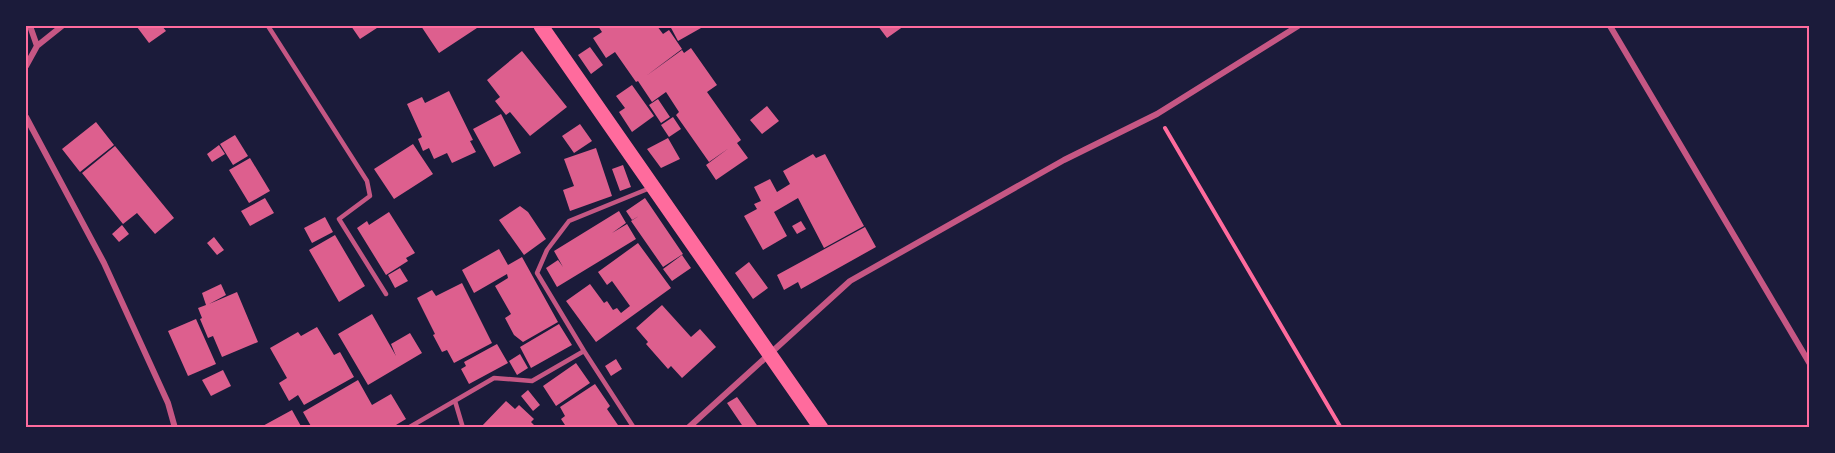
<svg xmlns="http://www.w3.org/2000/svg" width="1835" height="453" font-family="'Noto Serif',serif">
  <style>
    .building { fill: #dd5f8e }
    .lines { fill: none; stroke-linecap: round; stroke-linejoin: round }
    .path { stroke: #ff6b9d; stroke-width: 4 }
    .service { stroke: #c65784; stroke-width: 4.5 }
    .minor { stroke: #c65784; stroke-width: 6 }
    .primary { stroke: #ff6b9d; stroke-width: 15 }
    .neatline { fill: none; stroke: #ff6b9d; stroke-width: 2 }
  </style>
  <rect width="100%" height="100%" fill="#1b1b3a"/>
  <path class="building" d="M140 26H162L166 31 149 43 137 27Z
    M351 26H380L360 39Z
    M421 26H480L439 53Z
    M598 26H657L663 34 669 30 682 49 646 76 682 50 684 53 691 48 717 85 707 92 741 140 737 143 748 158 716 180 706 165 729 148 709 162 676 115 679 112 666 92 652 102 638 81 636 82 615 52 606 58 593 38 602 32Z
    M670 26H700L701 28 678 41Z
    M878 26H904L887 38Z
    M590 47 603 65 591 74 578 55Z
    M522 51 567 107 530 136 510 112 506 115 495 101 500 97 487 80Z
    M632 85 654 116 632 132 619 112 625 108 616 96Z
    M449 91 473 140 470 141 476 152 452 163 447 153 434 159 429 148 423 151 418 139 422 137 407 104 422 97 425 103Z
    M658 99 670 117 661 123 649 105Z
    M767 106 779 121 762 134 750 120Z
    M501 114 521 153 494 167 473 129Z
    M673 117 681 129 669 137 661 125Z
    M96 122 114 145 80 172 62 149Z
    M580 124 592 141 574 153 562 136Z
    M235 135 248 156 233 165 220 144Z
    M668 138 680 159 661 168 647 149Z
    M413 144 433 174 394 199 374 169Z
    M219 145 225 154 212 162 207 154Z
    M115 146 174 218 155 234 137 213 123 224 82 173Z
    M596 148 612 196 570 211 563 190 574 186 564 159Z
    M813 154 816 158 825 154 846 193 835 199 846 193 864 226 824 248 798 198 774 212 787 236 763 250 744 216 757 209 754 204 761 201 754 187 770 179 777 192 790 184 783 171Z
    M250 158 270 191 249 203 229 170Z
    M623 165 631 187 620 191 612 169Z
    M265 198 274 213 250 226 241 211Z
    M645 198 683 254 663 267 631 221 639 216 632 220 626 211Z
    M520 206 528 212 546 239 524 255 499 220Z
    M619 211 626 223 612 233 627 224 636 239 557 287 546 268 558 260 563 267 554 251Z
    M389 212 415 253 406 258 408 261 386 275 357 228 367 221 369 225Z
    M325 217 333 232 312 243 304 228Z
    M801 221 806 229 797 234 792 226Z
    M122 225 129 234 119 242 112 234Z
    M865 227 876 247 801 289 798 282 784 290 777 275Z
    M335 235 365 286 339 302 309 250Z
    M214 237 224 250 217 255 207 243Z
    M638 243 671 288 596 342 566 301 590 284 604 303 607 301 613 310 617 308 621 313 630 306 612 281 607 285 598 272Z
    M499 249 508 265 522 257 558 322 523 342 514 335 505 318 511 314 495 286 508 278 507 274 474 293 462 270Z
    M682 255 691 268 672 281 663 269Z
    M749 262 768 288 753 299 735 273Z
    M400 268 408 281 395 288 388 275Z
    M462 283 492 343 454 363 447 350 442 352 433 335 435 334 417 298 432 290 436 296Z
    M221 284 226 295 209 304 237 292 258 342 222 357 213 336 208 338 200 319 202 318 198 308 206 305 202 293Z
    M662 305 691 337 700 329 716 347 682 378 671 366 668 369 646 344 648 342 636 328Z
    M372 314 396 356 391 344 410 333 422 353 368 385 338 334Z
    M196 319 216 364 188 376 168 331Z
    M559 324 572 345 531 368 520 347Z
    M317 327 334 355 340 352 354 377 304 405 298 395 289 401 279 383 287 378 270 348 298 332 301 336Z
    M497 344 508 363 469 384 461 369 466 366 464 362Z
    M520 354 528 368 517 375 509 361Z
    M616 359 622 369 611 376 605 366Z
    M576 363 590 383 556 406 543 386Z
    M223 370 231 386 211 396 202 380Z
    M358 380 372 405 391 394 406 419 391 428H312L303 412Z
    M595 384 610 406 607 409 620 428H567L561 419 565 416 560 407Z
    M528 390 540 405 533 411 521 396Z
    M737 397 759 428H744L727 403Z
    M506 401 515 409 519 405 534 419 531 422 537 428H480Z
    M292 410 302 428H259Z"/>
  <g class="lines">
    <path class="path" d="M1165 128 1341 428"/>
    <path class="service" d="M268 26 367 181 370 196 339 219 386 294
      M455 401 463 428
      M408 428 494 378 532 381 584 351
      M634 428 584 351 537 273 547 250 569 221 650 188"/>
    <path class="minor" d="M30 26 37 46
      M1610 26 1810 364
      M26 66 37 46 62 26
      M26 117 104 263 168 403 175 428
      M688 428 850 281 1064 160 1157 114 1298 26"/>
    <path class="primary" d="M541 26 821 428"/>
  </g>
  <rect width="1835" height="453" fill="none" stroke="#1b1b3a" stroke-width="54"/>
  <rect x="27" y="27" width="1781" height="399" class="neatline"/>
</svg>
